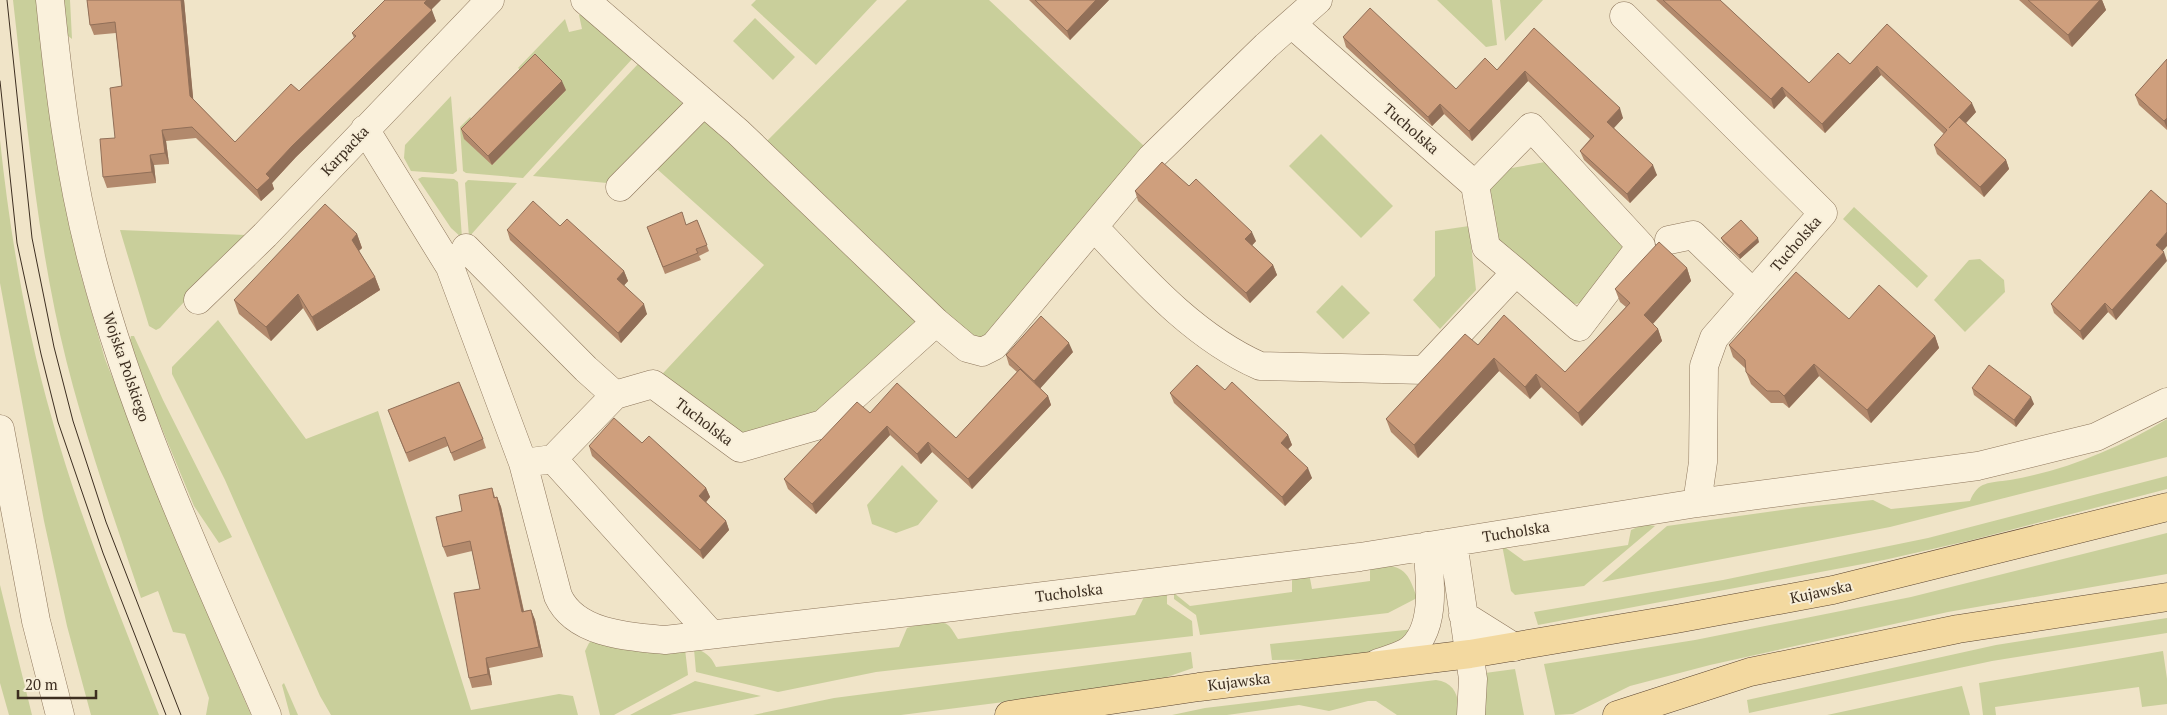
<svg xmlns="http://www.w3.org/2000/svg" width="2167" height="715" font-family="'PT Serif',serif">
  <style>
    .green { fill: #c9cf9b }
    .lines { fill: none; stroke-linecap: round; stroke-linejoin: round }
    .minor-casing { stroke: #8d765c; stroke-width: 29 }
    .major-casing { stroke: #5b4430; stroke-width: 29 }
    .minor { stroke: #faf1dc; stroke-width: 28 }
    .major { stroke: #f3d9a0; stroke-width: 28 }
    .tram { stroke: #3d2e20; stroke-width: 1 }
    .wall { fill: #b2896c }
    .shaded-wall { fill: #916f58 }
    .building { fill: #cf9f7d; stroke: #916f58 }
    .labels { text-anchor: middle; stroke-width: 4; stroke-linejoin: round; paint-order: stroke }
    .street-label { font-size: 15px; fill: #3d2e20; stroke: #f7eed8 }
  </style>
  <rect width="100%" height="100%" fill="#f0e4c8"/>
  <path class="green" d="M13 0H37L58 170 80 272 105 359 192 578 251 715H206L209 698 185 634 173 632 158 591 141 598C109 503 75 409 55 311 34 209 25 104 13 0Z
    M64 0H70L72 39 67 35Z
    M756 0H877L816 65 751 5Z
    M907 0H989L1144 146 994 346 936 323 823 424 740 448 653 384 764 265 647 160 703 103 757 151Z
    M1437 0H1492L1497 45 1486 47Z
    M1500 0H1543L1505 41Z
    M582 14 633 58 523 178 466 173 463 171 460 127 470 117 478 125 492 165 565 90 527 75 518 68 565 19 569 32 582 29 579 15Z
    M755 18 795 57 773 80 733 41Z
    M638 64 682 103 683 113 619 179 607 183 533 176Z
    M451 96 457 171 453 174 411 171 404 158 405 145Z
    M1321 134 1393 206 1361 238 1289 166Z
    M0 140C10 235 26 328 52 419 80 520 121 617 159 715H91L67 626 44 521 0 283Z
    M1545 162 1626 240 1628 255 1589 300 1576 304 1562 301 1495 238 1486 191 1506 169Z
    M422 177 454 179 458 182 462 238 451 228 418 179Z
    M468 180 517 183 469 237 465 183Z
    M1854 207 1928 276 1917 288 1843 219Z
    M1469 226 1476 290 1440 329 1413 300 1435 276V231Z
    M120 230 246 235 160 328 156 330 149 326Z
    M1980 259 2004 280 2005 292 1965 332 1934 300 1969 260Z
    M1342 285 1370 313 1343 339 1316 312Z
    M218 320 306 439 378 411 471 710 559 694 573 696 578 715H331L320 696 225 480 172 374V367Z
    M131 336H134L163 400 232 537 219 543 194 506 153 407 130 340Z
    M2167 419V457L1890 527 1602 582 1667 526 1804 507 1873 500 1891 509 1970 501C1978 481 1989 483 2010 480 2067 470 2117 449 2167 419Z
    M902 465 938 501 918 525 896 533 872 524 867 505Z
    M2167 476V489L1972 540 1884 560 1538 625 1534 612 1723 580 1928 538Z
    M1645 524 1655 526 1584 586 1515 595 1511 591 1502 545 1524 561 1628 545 1631 530Z
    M2167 533V574L1948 612 1710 665 1630 686 1573 714 1555 715 1544 664 1695 640 1911 597Z
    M1370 565C1401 565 1407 567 1417 598L1388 613 1200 635 1196 615 1174 599V593L1190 606 1292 592V576L1309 573 1312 589 1370 581Z
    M0 585 32 715H9L0 683Z
    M1167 593V604L1192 621 1193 636 876 672 778 692 696 672 694 649C705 651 711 656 716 667L899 647 907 628C917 625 939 618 948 625 952 628 955 635 958 639L1135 615 1145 595Z
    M2167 618V633L1992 661 1749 713 1747 700 1996 645Z
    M1415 629 1409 640 1353 659 1272 660 1270 644Z
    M594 640 685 649 688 675 614 715H600L585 651 589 643Z
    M2163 651 2167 679V704L2142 707 2139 687 1995 707 1996 715H1983L1979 683Z
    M1191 652 1193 668 1147 684 901 715H753L834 698Z
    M1515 669 1524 715H1482L1485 673Z
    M1436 680C1454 682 1461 697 1457 715H1397L1376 701H1368L1329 711 1299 705 1227 715H1172L1205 708Z
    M695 681 761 696 670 715H630Z
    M284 683 298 715H290L282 685Z
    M1962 686 1970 715H1827Z"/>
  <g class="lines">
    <g class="minor-casing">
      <path id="minor" d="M50 0C59 89 70 178 93 264 134 420 203 568 267 715
        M585 0 738 132 936 322 967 348 982 352 994 346 1151 158 1266 46 1318 0
        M1624 16 1823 213 1714 338 1704 366 1703 462 1697 503
        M365 129 450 267 523 463 558 596C575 634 629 637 665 640L953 607 1360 557 1697 503 1978 466 2096 437 2167 402
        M1475 185 1531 127 1641 246 1579 327 1516 272
        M620 187 703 103
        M1094 227C1143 279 1194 337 1260 366L1424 370 1516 272 1486 247 1475 185 1293 25
        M1669 240 1693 235 1753 293
        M466 248 586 369 615 395
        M198 300 265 235 490 0
        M0 429 36 621 60 715
        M553 459 711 634
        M523 463 553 459 615 395 653 384 740 448 823 424 936 322
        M1453 542 1473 679 1471 715
        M1463 615 1514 647
        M1378 663C1387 660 1398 657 1407 652 1438 632 1430 577 1427 546"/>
    </g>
    <g class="major-casing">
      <path id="major" d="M1009 715 1199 687 1470 654 1676 619 1833 590 2167 507
        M1617 715 1750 672 1958 629 2167 597"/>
    </g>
    <use href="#minor" class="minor"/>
    <use href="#major" class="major"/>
    <path class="tram" d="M7 0 32 238 54 347 73 421 106 522 181 715
      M0 81 17 243 41 354 58 422 103 553 166 715"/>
  </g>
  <path class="wall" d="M87 0H184L193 99 235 142 299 91 354 38 352 33 431 10 436 21 296 157 272 183 274 189 261 201 196 138 166 141 169 164 154 165 156 183 107 188 103 177 115 138 122 86 116 33 94 35 90 25Z
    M1029 0H1109L1070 40Z
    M1656 0H1720L1809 83 1850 64 1887 24 1976 112 1966 123 2006 160 2009 169 1984 197 1937 154 1934 145 1944 134 1881 75 1825 133 1786 96 1774 109Z
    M2019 0H2102L2106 10 2072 47Z
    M1534 28 1623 118 1614 128 1657 175 1630 203 1584 160 1580 151 1590 139 1528 81 1472 141 1444 114 1432 126 1346 47 1343 37 1456 89 1497 70Z
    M2167 59V130L2139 105 2135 95Z
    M566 90 492 165 464 139 461 129Z
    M1189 186 1256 241 1252 245 1273 265 1277 275 1250 303 1138 201 1135 191Z
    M697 220 709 251 699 256 701 260 665 274 647 227 686 225Z
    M560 226 624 271 628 281 624 285 647 314 621 343 510 240 507 230Z
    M357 234 362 248 359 251 375 277 380 290 317 331 303 308 271 341 239 314 234 300Z
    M1721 238 1759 242 1740 259 1723 242Z
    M2163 251 2116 320 2108 312 2083 340 2054 313 2051 304Z
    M1687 268 1691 281 1653 324 1658 329 1662 341 1582 426 1541 387 1530 399 1499 371 1418 458 1391 432 1386 419 1478 345 1565 372 1626 307 1620 302 1615 289Z
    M1849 319 1935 336 1939 348 1871 423 1819 376 1789 408 1783 403H1771L1751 384 1746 372V369L1733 357 1729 345Z
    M1073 352 1040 388 1048 396 1051 405 972 489 932 452 921 464 890 435 816 514 788 489 784 479 870 413 956 438 1017 372 1009 365 1006 355Z
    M1972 388 2034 404 2016 427 1974 395Z
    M1225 390 1288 435 1292 445 1288 449 1312 478 1285 506 1174 403 1170 393Z
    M391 418 483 439 486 448 454 461 448 446 409 462Z
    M642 443 706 488 710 497 706 502 726 521 729 530 703 559 592 456 589 446Z
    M492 488 495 497H497L501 507 524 611 531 610 535 620 543 657 489 668 492 685 472 688 469 678 480 589 472 551 447 557 443 547 462 511Z"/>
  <path class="shaded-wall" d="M181 0H184L194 107 190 96Z
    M427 0H441L428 13 424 3Z
    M1096 0H1109L1070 40 1067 31Z
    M2100 0H2102L2106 10 2072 47 2068 35Z
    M432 10 436 21 296 157 272 183 274 189 261 201 257 190 266 174 292 146Z
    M1877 66 1881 75 1825 133 1822 124Z
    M1525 71 1528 81 1472 141 1469 131Z
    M562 81 566 90 492 165 488 156Z
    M1782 87 1786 96 1774 109 1771 99Z
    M1972 103 1976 112 1953 137 1949 128Z
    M1440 104 1444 114 1432 126 1428 117Z
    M1620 108 1623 118 1610 132 1607 122Z
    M2167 118V128L2164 121Z
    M162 130 166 141 169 164 165 153Z
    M150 155 154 165 156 183 152 172Z
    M2006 160 2009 169 1984 197 1980 187Z
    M1653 165 1657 175 1630 203 1627 194Z
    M1252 232 1256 241 1249 249 1245 239Z
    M2167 232V246L2160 254 2156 245Z
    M357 234 362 248 356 253 352 240Z
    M1758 238 1759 242 1740 259 1739 255Z
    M2164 252 2167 261 2116 320 2112 310Z
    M1273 265 1277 275 1250 303 1246 293Z
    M1687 268 1691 281 1649 328 1644 315Z
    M624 271 628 281 621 289 617 279Z
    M375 277 380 290 317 331 312 317Z
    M298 294 303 308 271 341 266 327Z
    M2105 303 2108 312 2083 340 2080 331Z
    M644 304 647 314 621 343 618 333Z
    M1658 329 1662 341 1582 426 1578 413Z
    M1935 336 1939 348 1871 423 1867 410Z
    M1069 343 1073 352 1038 391 1034 381Z
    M1494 358 1499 371 1418 458 1414 445Z
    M1814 364 1819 376 1789 408 1784 396Z
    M1536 374 1541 387 1530 399 1525 387Z
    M1048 396 1051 405 972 489 968 479Z
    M2031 397 2034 404 2016 427 2014 420Z
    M887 426 890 435 816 514 812 504Z
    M1288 435 1292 445 1285 452 1281 443Z
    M928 442 932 452 921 464 917 454Z
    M1308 468 1312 478 1285 506 1282 497Z
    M706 488 710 497 703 506 699 496Z
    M497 497 501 507 526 622 522 612Z
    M726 521 729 530 703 559 700 550Z
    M531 610 535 620 543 657 539 647Z
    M486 658 489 668 492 685 488 674Z"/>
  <path class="building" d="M87 0H181L190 96 235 142 291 84 299 91 356 36 352 33 385 0H427L424 3 432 10 292 146 266 174 270 178 257 190 192 127 162 130 165 153 150 155 152 172 103 177 100 139 115 138 110 88 122 86 115 22 90 25Z
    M1035 0H1096L1067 31Z
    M1663 0H1720L1809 83 1838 53 1850 64 1887 24 1972 103 1949 128 1959 117 2006 160 1980 187 1934 145 1947 130 1877 66 1822 124 1782 87 1771 99Z
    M2028 0H2100L2068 35Z
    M1370 8 1456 89 1485 58 1497 70 1534 28 1620 108 1607 122 1653 165 1627 194 1580 151 1594 136 1525 71 1469 131 1440 104 1428 117 1343 37Z
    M535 54 562 81 488 156 461 129Z
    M2167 59V118L2164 121 2135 95Z
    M1162 162 1189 186 1196 179 1252 232 1245 239 1273 265 1246 293 1135 191Z
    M2151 190 2167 204V232L2156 245 2164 252 2112 310 2105 303 2080 331 2051 304Z
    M533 201 560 226 567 219 624 271 617 279 644 304 618 333 507 230Z
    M325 204 357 234 352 240 375 277 312 317 298 294 266 327 234 300Z
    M682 212 686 225 697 220 707 245 696 249 698 253 663 267 647 227Z
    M1741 220 1758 238 1739 255 1721 238Z
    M1659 242 1687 268 1644 315 1658 329 1578 413 1536 374 1525 387 1494 358 1414 445 1386 419 1465 334 1478 345 1504 315 1565 372 1630 303 1615 289Z
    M1796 272 1849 319 1879 285 1935 336 1867 410 1814 364 1784 396 1779 391H1767L1746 372 1745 360 1729 345Z
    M1041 316 1069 343 1034 381 1006 355Z
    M1197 365 1225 390 1232 382 1288 435 1281 443 1308 468 1282 497 1170 393Z
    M1989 365 2031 397 2014 420 1972 388Z
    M1020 369 1048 396 968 479 928 442 917 454 887 426 812 504 784 479 857 402 870 413 897 383 956 438Z
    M459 382 483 439 451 453 445 437 406 453 388 410Z
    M614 418 642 443 649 436 706 488 699 496 726 521 700 550 589 446Z
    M492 488 494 498 497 497 522 612 531 610 539 647 486 658 488 674 469 678 454 593 480 589 470 541 443 547 436 517 462 511 459 495Z"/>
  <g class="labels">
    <g class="street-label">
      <text transform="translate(1411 129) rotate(41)" y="5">Tucholska</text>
      <text transform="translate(345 151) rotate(-47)" y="5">Karpacka</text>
      <text transform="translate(1796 244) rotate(-49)" y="5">Tucholska</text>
      <text transform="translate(126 367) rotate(71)" y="5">Wojska Polskiego</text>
      <text transform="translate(704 422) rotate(37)" y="5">Tucholska</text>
      <text transform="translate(1516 532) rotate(-9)" y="5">Tucholska</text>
      <text transform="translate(1821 592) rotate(-12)" y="5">Kujawska</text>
      <text transform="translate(1069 593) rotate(-7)" y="5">Tucholska</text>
      <text transform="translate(1239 682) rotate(-7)" y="5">Kujawska</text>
    </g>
  </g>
  <path d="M18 690v8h78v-8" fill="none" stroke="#3d2e20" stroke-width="2.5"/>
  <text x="25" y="690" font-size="15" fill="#3d2e20" stroke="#f7eed8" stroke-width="4" paint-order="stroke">20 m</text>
</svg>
